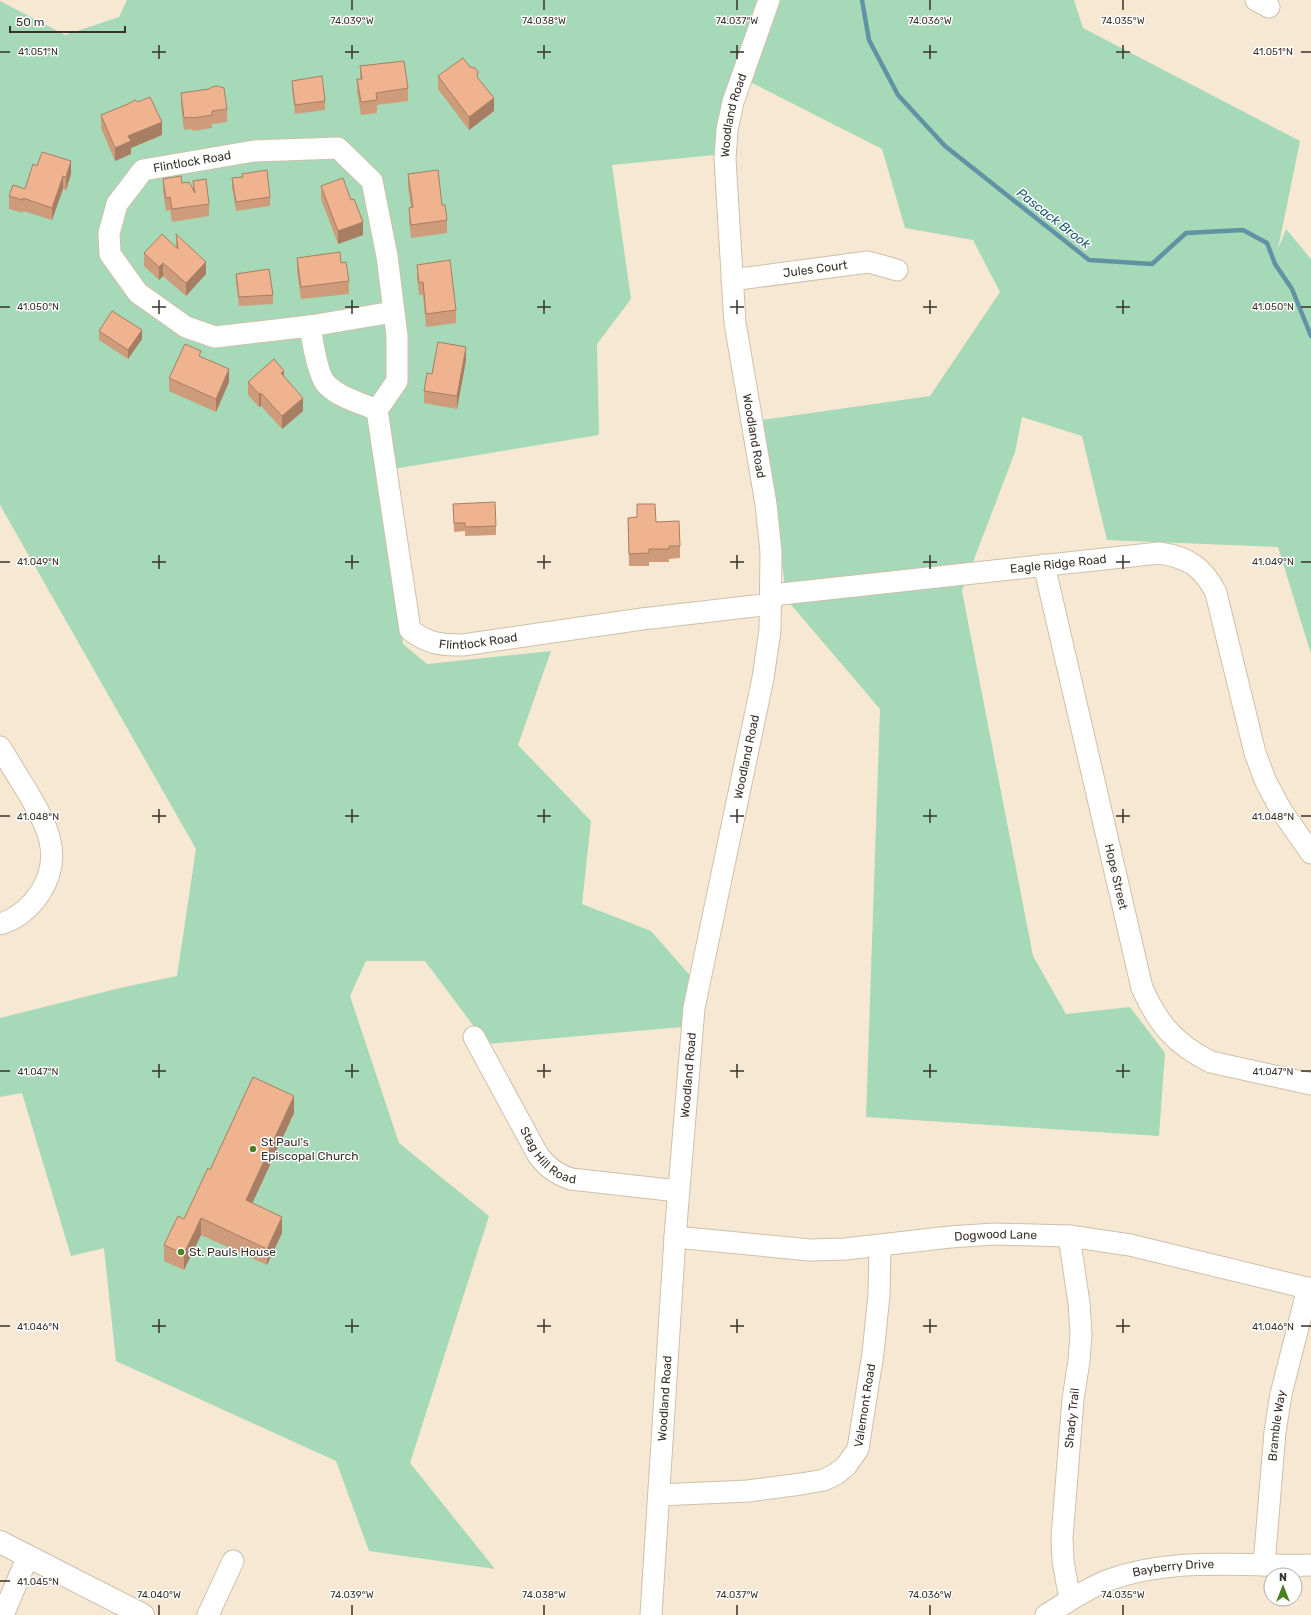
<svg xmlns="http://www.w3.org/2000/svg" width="1311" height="1615" font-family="Rubik,sans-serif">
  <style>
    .green { fill: #a5d9b7 }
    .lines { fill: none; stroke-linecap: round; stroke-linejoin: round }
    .stream { stroke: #6193a4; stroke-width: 4.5 }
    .minor-casing { stroke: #cec0ab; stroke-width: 23 }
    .major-casing { stroke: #cec0ab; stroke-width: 24 }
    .minor { stroke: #fff; stroke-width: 21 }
    .major { stroke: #fff; stroke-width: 22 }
    .wall { fill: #ce9b7b }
    .shaded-wall { fill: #a77e64 }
    .building { fill: #efb48f; stroke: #a77e64 }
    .ticks { fill: none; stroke: #38322a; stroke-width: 1.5 }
    .poi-dot { fill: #49821c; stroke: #fff; stroke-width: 1.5 }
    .labels { text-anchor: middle; stroke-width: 3; stroke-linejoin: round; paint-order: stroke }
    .street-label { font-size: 12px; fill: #38322a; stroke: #fff }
    .poi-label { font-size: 12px; fill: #38322a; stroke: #fff; text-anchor: start }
    .water-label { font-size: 13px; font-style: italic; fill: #215d71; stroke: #fff }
    .ticks-label { font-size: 10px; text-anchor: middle; fill: #38322a; stroke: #fff; stroke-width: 3; stroke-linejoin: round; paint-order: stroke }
  </style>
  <rect width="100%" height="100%" fill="#f7e8d3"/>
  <path class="green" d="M127 0H1074L1083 28 1300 141 1278 249 1286 229 1311 259V654L1278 547 1107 540 1082 436 1022 417 1015 452 962 591 1033 956 1066 1014 1130 1007 1165 1053 1159 1136 866 1117 880 709 787 600 762 420 930 396 1000 292 973 240 905 228 882 149 750 82 725 154 612 165 631 299 597 344 599 435 381 471 403 644 427 664 551 651 518 745 591 821 582 904 651 931 700 987 694 1026 487 1044 425 961H366L350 996 399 1143 489 1216 410 1463 495 1569 369 1551 336 1461 116 1361 104 1248 71 1256 22 1093 0 1097V1018L120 988 177 976 196 849 0 505V1L65 35 119 17Z"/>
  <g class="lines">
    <path class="stream" d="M862 0 869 40 898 95 945 146 1089 260 1152 264 1186 233 1243 230 1267 243 1275 264 1292 289 1311 336"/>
    <g class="minor-casing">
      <g id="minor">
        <path d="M1256 0 1269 7"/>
        <path id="s1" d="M732 280 868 262 897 270"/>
        <path id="s2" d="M393 312 310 326 215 337 186 327 138 293 110 254 109 233 117 204 143 170 254 151 338 148 372 181 387 256 397 336V381L377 410 410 630C429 644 440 645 463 645L642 619 771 604"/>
        <path d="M310 326C312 339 318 377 327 385 340 398 361 403 377 410"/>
        <path id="s3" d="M1044 565 1142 988C1158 1024 1176 1045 1211 1062L1311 1084"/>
        <path id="s4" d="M772 595 1159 553C1188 557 1203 567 1216 593L1255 753 1266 782 1281 810 1311 853"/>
        <path d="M0 747C9 762 18 777 27 791 47 825 64 856 40 893 30 908 17 919 0 924"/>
        <path id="s5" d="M474 1037 538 1155C547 1167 556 1174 571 1179L678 1191"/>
        <path d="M1069 1236 1079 1303 1081 1334 1079 1361 1073 1399 1062 1538 1063 1561 1070 1600"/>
        <path id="s6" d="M675 1237 810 1250 845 1249 950 1237 994 1234 1069 1236 1130 1245 1311 1289"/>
        <path id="s7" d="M659 1495 748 1491 801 1484 824 1480 836 1474 846 1466 858 1449 873 1353 879 1295 880 1246"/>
        <path id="s8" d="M1264 1565 1275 1432 1281 1394 1308 1288"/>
        <path d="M3 1615 28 1556"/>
        <path d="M208 1615 233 1561"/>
        <path id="s9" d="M651 1615 675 1237 694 1008 763 678 770 630 771 552 766 504 735 323 725 159 727 130 733 102 769 0"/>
        <path id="s10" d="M1046 1615C1066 1603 1087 1588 1109 1580 1174 1556 1244 1567 1311 1565"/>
      </g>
    </g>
    <g class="major-casing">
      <path id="major" d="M0 1542 143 1615"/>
    </g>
    <use href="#minor" class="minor"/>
    <use href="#major" class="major"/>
  </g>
  <path class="wall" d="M360 66 408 88V101L377 105V113L361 115 357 92V79H360Z
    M438 76 478 78 494 111 469 130 438 89Z
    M292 81 325 101V110L295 114 292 89Z
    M181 93 227 109V122L212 124V128L193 131 192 129 184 130 181 106Z
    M101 115 162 135 131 148V154L115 161 101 128Z
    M37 166 71 174 66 190 63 189 52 220 23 211V213L9 209V196L25 189Z
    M242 174 270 197V206L236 211 232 187V178L242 177Z
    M408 174 442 205 447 220V233L411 238 409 220V208L411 207 408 187Z
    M163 179 182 183 193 190V181L209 204V216L172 222 170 210 166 211 163 191Z
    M321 186 363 235 338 244 321 199Z
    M176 234 206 274 186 296 163 276 159 280 144 266V253L176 246Z
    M297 258 341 263 349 281V294L301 299 297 271Z
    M417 265 456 310V323L426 327 423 295H419L417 278Z
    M236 274 273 295V304L239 306 236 282Z
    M99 331 142 339 128 359 99 340Z
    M201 357 229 382 216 412 169 391V378Z
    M466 360 457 409 424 403V391L432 374Z
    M284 377 303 411 282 429 261 406 259 407 248 395V382Z
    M453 504 496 526V535L465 536V531L454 532Z
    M637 504 680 546V558L669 559V562H649V566H629L628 518 637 517Z
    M294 1113 252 1203 282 1233 267 1265 201 1235 184 1270 164 1261V1245L184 1219 210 1170Z"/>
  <path class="shaded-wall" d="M494 98V111L469 130V117Z
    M162 122V135L131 148V154L115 161V148L128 136Z
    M71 161V174L66 190V177Z
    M63 176V189L52 220V208Z
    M363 222V235L338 244V231Z
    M206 262V274L186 296V283Z
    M163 263V276L159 280V267Z
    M142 330V339L128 359V350Z
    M466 347V360L457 409V396Z
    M229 369V382L216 412V399Z
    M284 371V384L281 373Z
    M261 393V406L259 407V394Z
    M303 398V411L282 429V416Z
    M294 1096V1113L246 1217V1200Z
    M282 1217V1233L267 1265V1249Z
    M201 1218V1235L184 1270V1254Z"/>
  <path class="building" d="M463 58 470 67 475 68 478 72 477 77 494 98 469 117 438 76Z
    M404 61 408 88 376 93 377 100 361 102 357 79H362L360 66Z
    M322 76 325 101 295 105 292 81Z
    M217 86 224 88 227 109 212 111V115L193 118 192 117 184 118 181 93 209 89 212 87Z
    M150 97 162 122 128 136 131 141 115 148 101 115 128 104 135 100 138 102Z
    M42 152 71 161 66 177 63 176 52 208 23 198V200L9 196 13 185 25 189 33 164 37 166Z
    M267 170 270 197 236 202 232 178 243 177 242 174Z
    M438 170 442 205H445L447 220 411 225 409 208 413 207 408 174Z
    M181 176 182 183 189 182 195 193 193 181 206 179 209 204 172 209 170 197 166 198 163 179Z
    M343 178 351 200 354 199 363 222 338 231 321 186Z
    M162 234 178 249 176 234 206 262 186 283 163 263 159 267 144 253Z
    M340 252 341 263 346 262 349 281 301 287 297 258Z
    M450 260 456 310 426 314 423 282 419 283 417 265Z
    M269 269 273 295 239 297 236 274Z
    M112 311 142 330 128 350 99 331Z
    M438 342 466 347 457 396 424 391 427 373 432 374Z
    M185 344 201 351 199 356 229 369 216 399 169 378Z
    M274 359 284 371 281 373 303 398 282 416 261 393 259 394 248 382Z
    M495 502 496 526 465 527V523H454L453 504Z
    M637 504H655L656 522 679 521 680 546H669V549H649V553L629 554 628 518 637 517Z
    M253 1077 294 1096 246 1200 282 1217 267 1249 201 1218 184 1254 164 1245 178 1216 184 1219 208 1168 210 1170Z"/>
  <path class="ticks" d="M352 0V10M544 0V10M737 0V10M930 0V10M1123 0V10M159 45V59M352 45V59M544 45V59M737 45V59M930 45V59M1123 45V59M0 52H10M152 52H166M345 52H359M537 52H551M730 52H744M923 52H937M1116 52H1130M1301 52H1311M159 300V314M352 300V314M544 300V314M737 300V314M930 300V314M1123 300V314M0 307H10M152 307H166M345 307H359M537 307H551M730 307H744M923 307H937M1116 307H1130M1301 307H1311M159 555V569M352 555V569M544 555V569M737 555V569M930 555V569M1123 555V569M0 562H10M152 562H166M345 562H359M537 562H551M730 562H744M923 562H937M1116 562H1130M1301 562H1311M159 809V823M352 809V823M544 809V823M737 809V823M930 809V823M1123 809V823M0 816H10M152 816H166M345 816H359M537 816H551M730 816H744M923 816H937M1116 816H1130M1301 816H1311M159 1064V1078M352 1064V1078M544 1064V1078M737 1064V1078M930 1064V1078M1123 1064V1078M0 1071H10M152 1071H166M345 1071H359M537 1071H551M730 1071H744M923 1071H937M1116 1071H1130M1301 1071H1311M159 1319V1333M352 1319V1333M544 1319V1333M737 1319V1333M930 1319V1333M1123 1319V1333M0 1326H10M152 1326H166M345 1326H359M537 1326H551M730 1326H744M923 1326H937M1116 1326H1130M1301 1326H1311M0 1581H10M159 1605V1615M352 1605V1615M544 1605V1615M737 1605V1615M930 1605V1615M1123 1605V1615"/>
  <g class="poi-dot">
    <circle cx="253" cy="1149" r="4"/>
    <circle cx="181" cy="1252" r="4"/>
  </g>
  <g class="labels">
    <g class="street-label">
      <text dy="4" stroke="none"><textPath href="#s9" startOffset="1513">Woodland Road</textPath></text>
      <text dy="4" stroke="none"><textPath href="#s2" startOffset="461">Flintlock Road</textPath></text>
      <text dy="4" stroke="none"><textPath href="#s1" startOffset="84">Jules Court</textPath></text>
      <text transform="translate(754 436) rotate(80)" y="4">Woodland Road</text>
      <text dy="4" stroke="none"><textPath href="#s4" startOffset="288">Eagle Ridge Road</textPath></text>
      <text dy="4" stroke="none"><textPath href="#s2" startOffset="1187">Flintlock Road</textPath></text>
      <text dy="4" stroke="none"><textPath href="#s9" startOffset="865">Woodland Road</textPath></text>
      <text dy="4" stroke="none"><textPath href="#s3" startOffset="320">Hope Street</textPath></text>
      <text dy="4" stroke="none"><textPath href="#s9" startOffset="541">Woodland Road</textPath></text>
      <text dy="4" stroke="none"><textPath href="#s5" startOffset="142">Stag Hill Road</textPath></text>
      <text dy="4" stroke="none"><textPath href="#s6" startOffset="322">Dogwood Lane</textPath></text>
      <text dy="4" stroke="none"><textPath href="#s9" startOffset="217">Woodland Road</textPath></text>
      <text dy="4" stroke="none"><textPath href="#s7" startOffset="257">Valemont Road</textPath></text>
      <text transform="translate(1072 1418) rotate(-84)" y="4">Shady Trail</text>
      <text dy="4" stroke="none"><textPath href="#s8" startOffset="140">Bramble Way</textPath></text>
      <text dy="4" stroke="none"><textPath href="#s10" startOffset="138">Bayberry Drive</textPath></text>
    </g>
    <g class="poi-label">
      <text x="261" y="1146">St Paul's<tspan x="261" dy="14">Episcopal Church</tspan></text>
      <text x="189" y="1256">St. Pauls House</text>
    </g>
    <g class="water-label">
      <text transform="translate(1054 218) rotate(38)" y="5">Pascack Brook</text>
    </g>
  </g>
  <g class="ticks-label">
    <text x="352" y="24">74.039°W</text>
    <text x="544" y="24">74.038°W</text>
    <text x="737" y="24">74.037°W</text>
    <text x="930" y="24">74.036°W</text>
    <text x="1123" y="24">74.035°W</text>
    <text x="38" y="55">41.051°N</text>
    <text x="1273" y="55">41.051°N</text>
    <text x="38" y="310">41.050°N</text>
    <text x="1273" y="310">41.050°N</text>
    <text x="38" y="565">41.049°N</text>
    <text x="1273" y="565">41.049°N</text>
    <text x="38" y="820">41.048°N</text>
    <text x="1273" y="820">41.048°N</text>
    <text x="38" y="1075">41.047°N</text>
    <text x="1273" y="1075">41.047°N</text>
    <text x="38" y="1330">41.046°N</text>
    <text x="1273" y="1330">41.046°N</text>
    <text x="38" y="1585">41.045°N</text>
    <text x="159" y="1598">74.040°W</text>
    <text x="352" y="1598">74.039°W</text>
    <text x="544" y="1598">74.038°W</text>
    <text x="737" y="1598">74.037°W</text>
    <text x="930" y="1598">74.036°W</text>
    <text x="1123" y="1598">74.035°W</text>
  </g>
  <g transform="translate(1283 1587)"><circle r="19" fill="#ffffff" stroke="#afadaa"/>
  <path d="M0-3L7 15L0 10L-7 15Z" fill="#49821c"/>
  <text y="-6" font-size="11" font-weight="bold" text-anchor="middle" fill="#38322a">N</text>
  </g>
  <path d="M10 26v6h115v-6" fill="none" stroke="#38322a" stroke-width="2"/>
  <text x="16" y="26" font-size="12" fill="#38322a" stroke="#ffffff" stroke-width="3" paint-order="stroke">50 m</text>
</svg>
